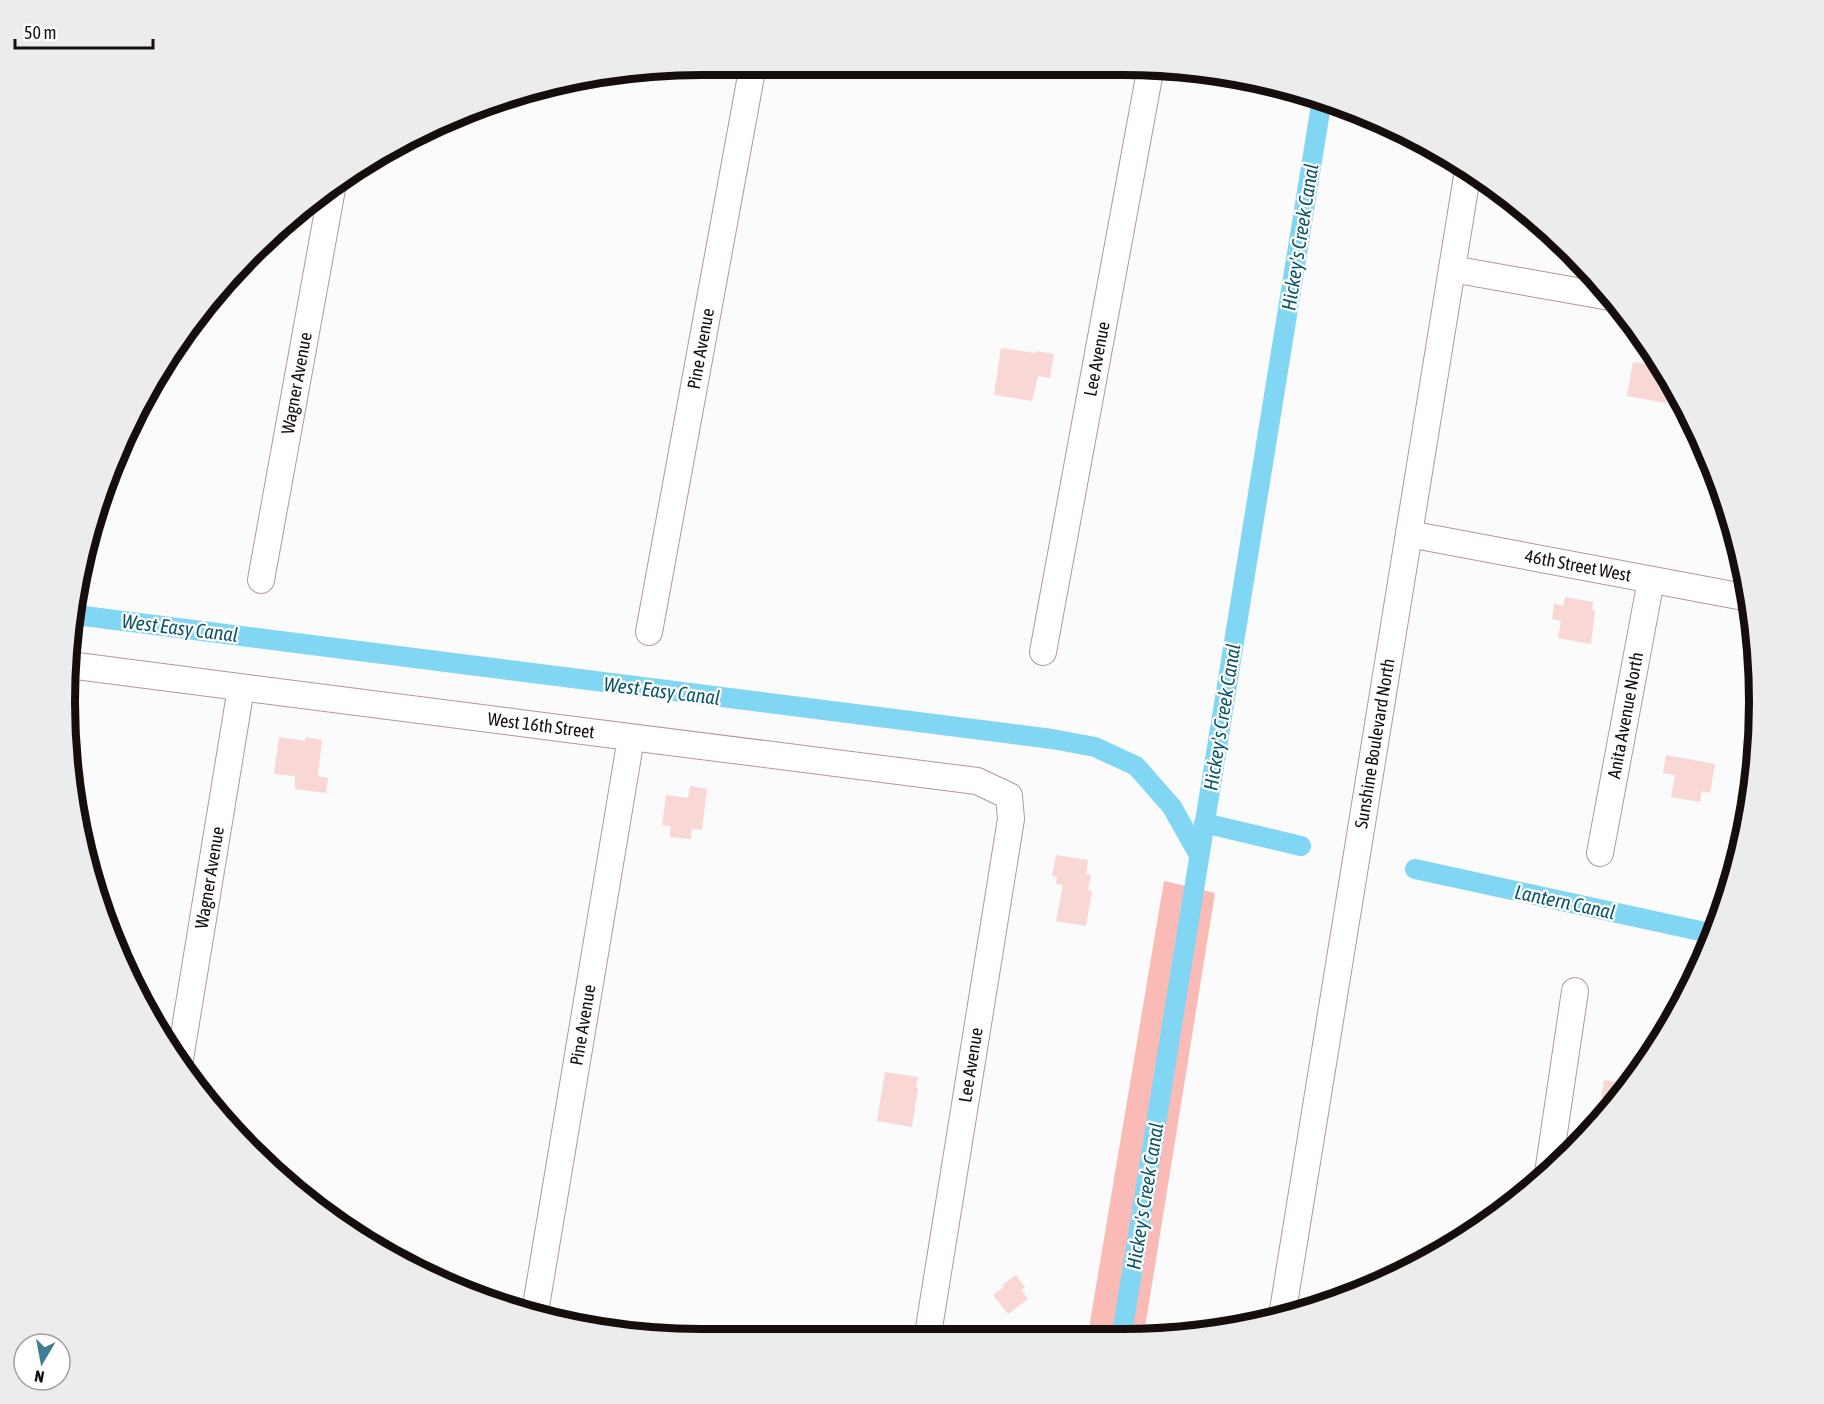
<svg xmlns="http://www.w3.org/2000/svg" width="1824" height="1404" font-family="'Asap Condensed',sans-serif">
  <style>
    .green { fill: #fabbb7 }
    .lines { fill: none; stroke-linecap: round; stroke-linejoin: round }
    .canal { stroke: #81d6f4; stroke-width: 20 }
    .building { fill: #f8d7d4 }
    .minor-casing { stroke: #b29896; stroke-width: 28 }
    .minor { stroke: #fff; stroke-width: 26 }
    .labels { text-anchor: middle; stroke-width: 4.5; stroke-linejoin: round; paint-order: stroke }
    .street-label { font-size: 18px; fill: #160e0d; stroke: #fff }
    .water-label { font-size: 20px; font-style: italic; fill: #0d566a; stroke: #fff }
    .rim { fill: none; stroke: #160e0d; stroke-width: 8 }
  </style>
  <rect width="100%" height="100%" fill="#fbfbfb"/>
  <path class="green" d="M1164 881 1215 893 1144 1334H1088Z"/>
  <g class="lines">
    <path class="canal" d="M76 615 1052 739 1095 747 1136 766 1172 807 1199 855
      M1204 823 1301 846
      M1415 869 1714 934
      M1122 1334 1322 99"/>
  </g>
  <path class="building" d="M1001 348 1036 353V351L1054 354 1050 378 1038 376 1032 401 994 395Z
    M1633 362 1662 366 1670 381 1666 403 1627 396Z
    M1565 597 1593 602 1592 610 1595 611 1591 644 1558 638 1561 621 1552 619 1554 604 1563 606Z
    M279 737 305 741 306 737 322 740 318 776 328 778 326 793 295 789V776L274 774Z
    M1666 755 1715 764 1710 793 1702 791 1700 802 1671 797 1675 775 1663 773Z
    M690 786 707 789 702 830 692 829 691 839 670 837 671 826 662 825 666 795 688 798Z
    M1056 855 1088 860 1086 874 1091 875 1088 890 1092 891 1086 926 1056 921 1063 885 1056 884 1057 877 1052 876Z
    M885 1072 918 1077 916 1087 918 1088 912 1127 877 1121Z
    M1604 1080 1629 1084 1616 1100 1601 1098Z
    M1016 1275 1025 1287 1021 1290 1028 1299 1008 1314 993 1295 1004 1287 1002 1285Z"/>
  <g class="lines">
    <g class="minor-casing">
      <g id="minor">
        <path d="M1452 269 1610 297"/>
        <path id="s1" d="M1409 534 1749 598"/>
        <path id="s2" d="M261 580 332 189"/>
        <path id="s3" d="M649 632 753 65"/>
        <path id="s4" d="M1043 652 1151 66"/>
        <path id="s5" d="M69 665C372 704 674 743 977 781L1009 796 1011 819 928 1334"/>
        <path id="s6" d="M1600 853 1651 580"/>
        <path id="s7" d="M179 1065 241 688"/>
        <path d="M1548 1173 1575 991"/>
        <path id="s8" d="M535 1312 631 738"/>
        <path id="s9" d="M1282 1316 1468 170"/>
      </g>
    </g>
    <use href="#minor" class="minor"/>
  </g>
  <g class="labels">
    <g class="street-label">
      <text dy="6" stroke="none"><textPath href="#s3" startOffset="288">Pine Avenue</textPath></text>
      <text dy="6" stroke="none"><textPath href="#s4" startOffset="298">Lee Avenue</textPath></text>
      <text dy="6" stroke="none"><textPath href="#s2" startOffset="200">Wagner Avenue</textPath></text>
      <text dy="6" stroke="none"><textPath href="#s1" startOffset="172">46th Street West</textPath></text>
      <text dy="6" stroke="none"><textPath href="#s6" startOffset="140">Anita Avenue North</textPath></text>
      <text dy="6" stroke="none"><textPath href="#s5" startOffset="476">West 16th Street</textPath></text>
      <text dy="6" stroke="none"><textPath href="#s9" startOffset="580">Sunshine Boulevard North</textPath></text>
      <text dy="6" stroke="none"><textPath href="#s7" startOffset="190">Wagner Avenue</textPath></text>
      <text dy="6" stroke="none"><textPath href="#s8" startOffset="291">Pine Avenue</textPath></text>
      <text transform="translate(971 1065) rotate(-81)" y="6">Lee Avenue</text>
    </g>
    <g class="water-label">
      <text transform="translate(1300 237) rotate(-81)" y="7">Hickey's Creek Canal</text>
      <text transform="translate(180 628) rotate(7)" y="7">West Easy Canal</text>
      <text transform="translate(662 691) rotate(7)" y="7">West Easy Canal</text>
      <text transform="translate(1222 717) rotate(-81)" y="7">Hickey's Creek Canal</text>
      <text transform="translate(1565 902) rotate(12)" y="7">Lantern Canal</text>
      <text transform="translate(1145 1196) rotate(-81)" y="7">Hickey's Creek Canal</text>
    </g>
  </g>
  <path d="M0 0H1824V1404H0ZM702 75H1122A627 627 0 0 1 1749 702V702A627 627 0 0 1 1122 1329H702A627 627 0 0 1 75 702V702A627 627 0 0 1 702 75Z" fill="#ececec" fill-rule="evenodd"/>
  <path class="rim" d="M702 75H1122A627 627 0 0 1 1749 702V702A627 627 0 0 1 1122 1329H702A627 627 0 0 1 75 702V702A627 627 0 0 1 702 75Z"/>
  <g transform="translate(42 1362) rotate(190)"><circle r="28" fill="#ffffff" stroke="#a29f9e" stroke-width="1.5"/>
  <path d="M0-4.5L10 22L0 15L-10 22Z" fill="#3f7d92"/>
  <text y="-9" font-size="16" font-weight="bold" text-anchor="middle" fill="#160e0d">N</text>
  </g>
  <path d="M15 39v9h138v-9" fill="none" stroke="#160e0d" stroke-width="3"/>
  <text x="24" y="39" font-size="18" fill="#160e0d" stroke="#ffffff" stroke-width="4.5" paint-order="stroke">50 m</text>
</svg>
